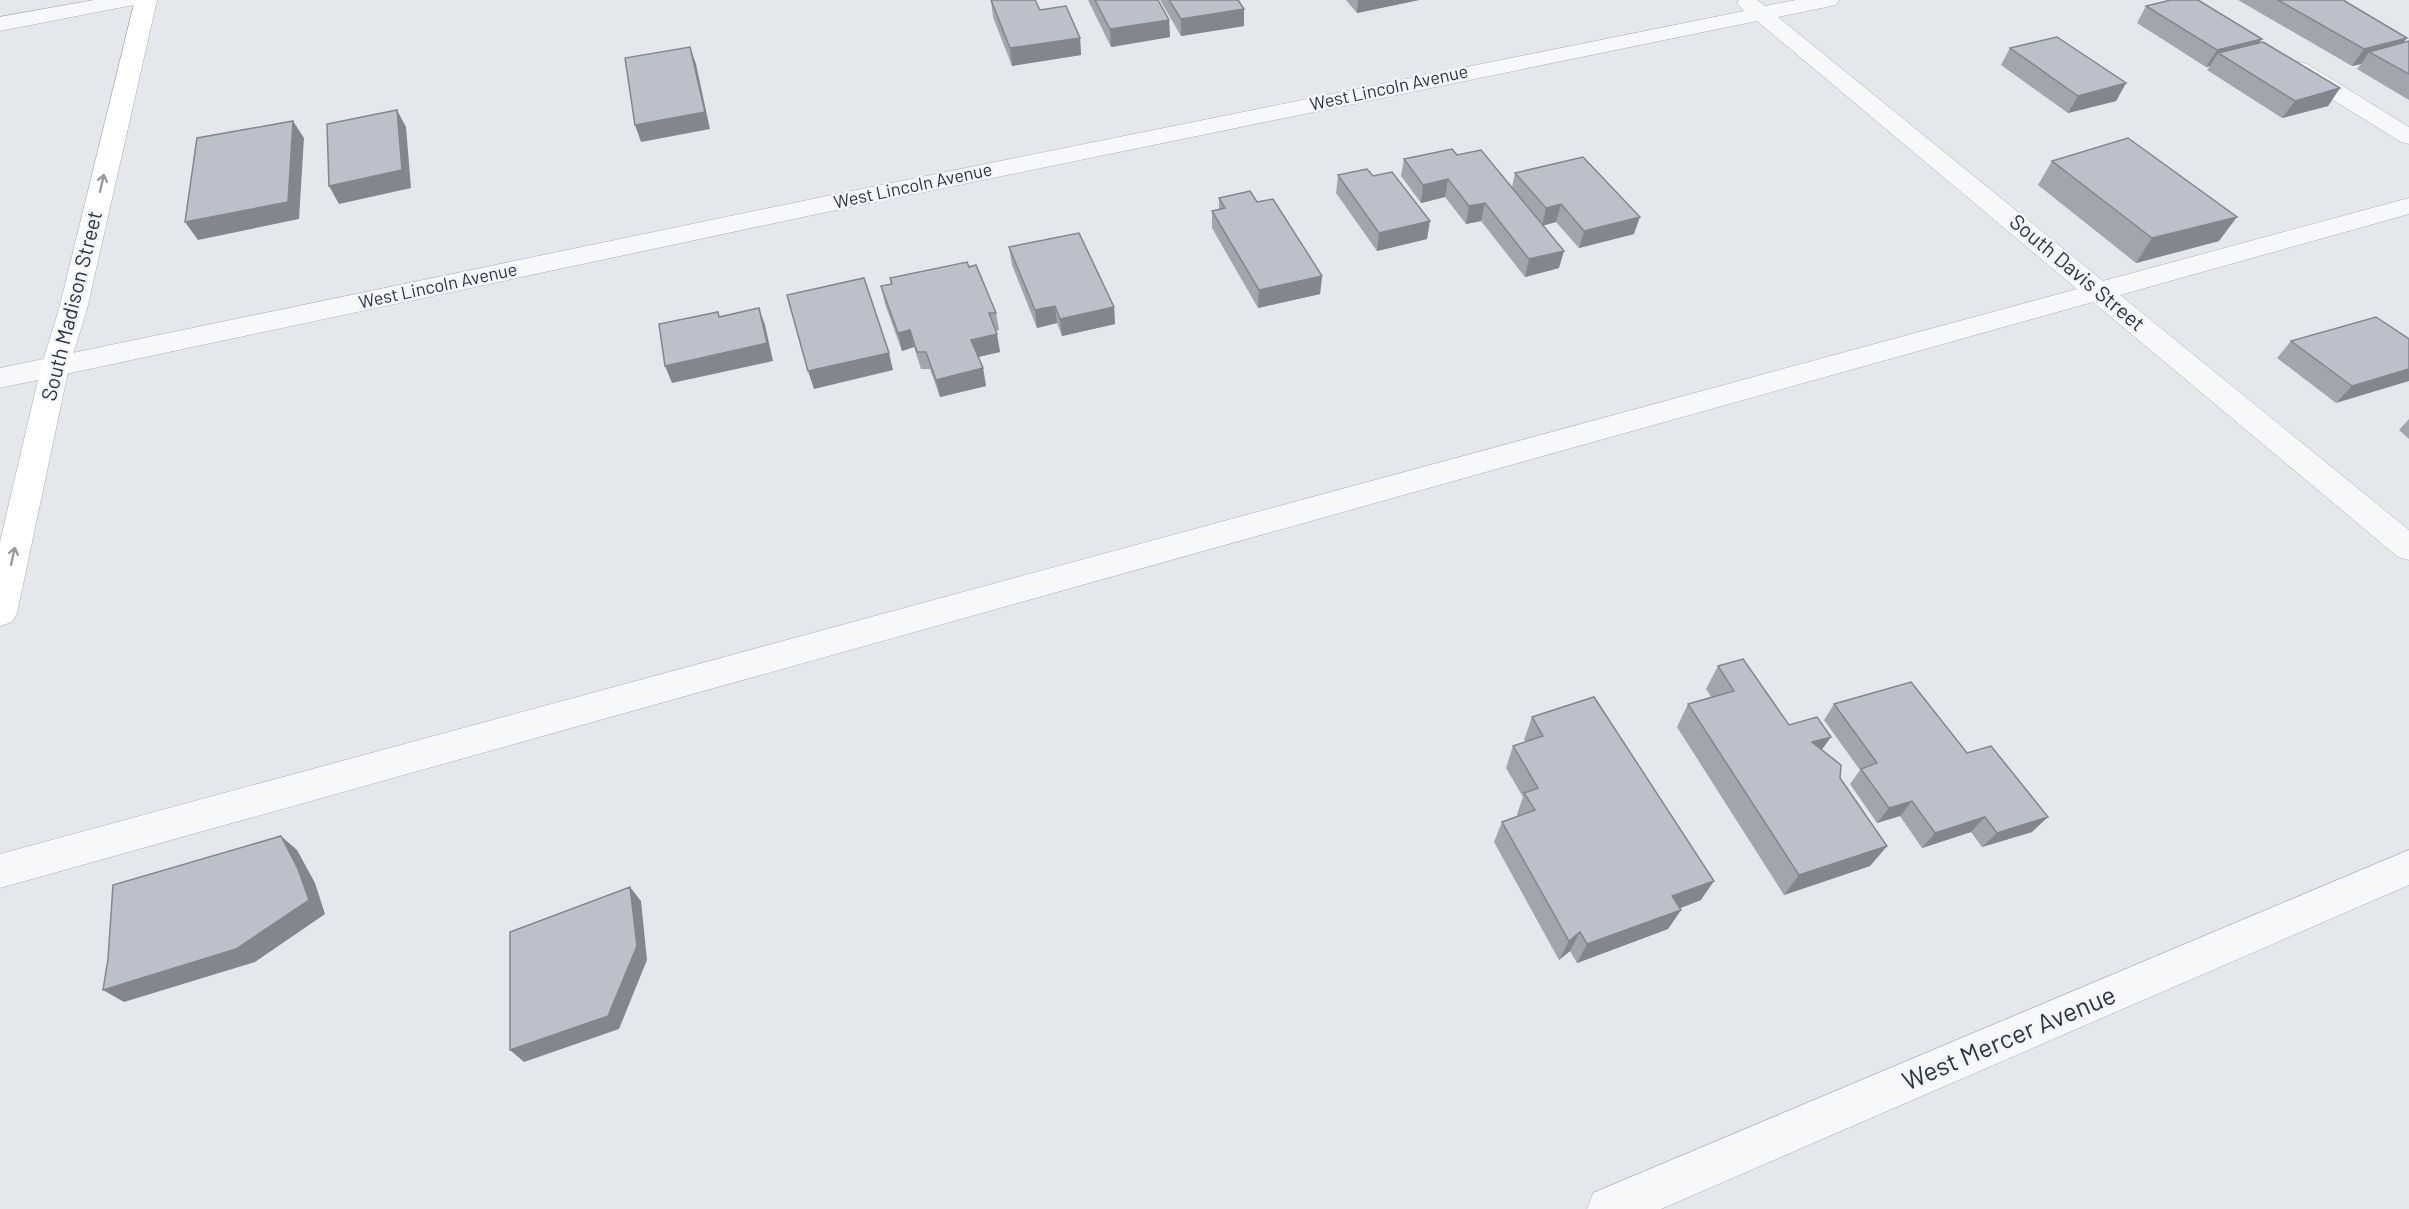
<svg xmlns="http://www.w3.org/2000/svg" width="2409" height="1209" font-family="Barlow,sans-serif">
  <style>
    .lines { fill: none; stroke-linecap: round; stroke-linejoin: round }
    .minor-casing { stroke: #a9aeb7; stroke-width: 1 }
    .major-casing { stroke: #a3abb8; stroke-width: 1 }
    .minor { fill: #f7f8fa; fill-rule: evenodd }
    .major { fill: #fff; fill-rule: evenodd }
    .wall { fill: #a1a5ae }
    .shaded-wall { fill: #83868d }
    .building { fill: #bbc0ca; stroke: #83868d; stroke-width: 1.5 }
    .oneway { stroke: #959aa2 }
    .labels { text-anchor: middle; stroke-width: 5; stroke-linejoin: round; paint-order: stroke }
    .far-street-label { font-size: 18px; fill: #2b3445; stroke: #f4f6f9 }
    .street-label { font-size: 21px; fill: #2b3445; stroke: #f4f6f9 }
    .near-street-label { font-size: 26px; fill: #2b3445; stroke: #f4f6f9 }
  </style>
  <rect width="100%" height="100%" fill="#e4e7ec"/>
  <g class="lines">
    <g class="minor-casing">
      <path id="minor" d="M94 0H139L136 5 128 6 0 31V17Z
        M1739 0H1757L1765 6 1796 0H1839L1836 5 1778 17 2103 281 2409 198V214L2120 295 2409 530V560L2398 557 2093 302 0 888V854L2077 289 1757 21 822 213 0 388V368L822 197 1744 11 1737 3Z
        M2299 62 2307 64 2409 127V144L2401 142 2291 74 2288 69 2291 64Z
        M2409 850V885L1661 1209H1587L1593 1193Z"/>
    </g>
    <g class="major-casing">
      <path id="major" d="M135 0H157L87 309 69 367 17 613 12 622 0 626V542L41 367 59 309Z"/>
    </g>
    <use href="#minor" class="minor"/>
    <use href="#major" class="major"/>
  </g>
  <path class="wall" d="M991 0 1040 10 1080 38 1081 55 1012 66 993 17Z
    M1088 0H1158L1169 20 1170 37 1111 47Z
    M1160 0H1238L1244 9V26L1181 36Z
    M1346 0H1419L1357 13Z
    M2238 0H2343L2403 43 2409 41V100L2357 69 2361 64 2352 66Z
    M2146 6 2259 43 2340 88 2328 106 2282 118 2207 70 2210 66 2206 67 2137 23Z
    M2010 48 2126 83 2116 101 2068 113 2001 65Z
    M1457 155 1512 187 1515 173 1634 234 1579 248 1556 222 1543 225 1559 268 1525 277 1481 221 1466 224 1445 197 1421 203 1401 176 1404 159Z
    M2052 161 2219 241 2136 263 2038 185Z
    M1338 175 1373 176 1427 239 1377 251 1336 193Z
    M1219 198 1257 202 1322 276 1320 294 1258 308 1212 228V211L1219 209Z
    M1009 247 1114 307 1115 324 1062 336 1057 323 1037 328 1012 265Z
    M969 267 996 313 999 330 996 331 1000 352 978 357 983 368 986 386 940 397 930 369H921L914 347 902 351 885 304 881 286 891 284 890 278Z
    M2409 339 2336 403 2277 358 2291 341Z
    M2409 419V439L2399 430Z
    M1718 666 1789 725 1822 750 1840 778 1887 846 1870 866 1784 895 1677 727 1688 704 1712 698 1706 689Z
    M1834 704 1967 753 2032 832 1982 847 1971 832 1922 848 1900 816 1877 823 1850 784 1860 770 1824 720Z
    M1532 717 1701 900 1680 908 1681 910 1668 929 1577 963 1570 951 1559 960 1494 842 1502 822 1518 816 1517 814 1523 797 1506 768 1513 746 1526 742 1524 740Z"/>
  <path class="shaded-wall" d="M1358 0H1419L1357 13Z
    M1244 9V26L1181 36V19Z
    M1169 20 1170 37 1111 47 1110 29Z
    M1080 38 1081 55 1012 66 1010 48Z
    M2407 38 2394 55 2369 52 2361 64 2352 66 2364 49Z
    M2262 39 2250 56 2218 53 2210 66 2206 67 2217 50Z
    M690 47 696 64 710 129 641 142 635 125Z
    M2126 83 2116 101 2068 113 2078 96Z
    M2340 88 2328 106 2282 118 2295 101Z
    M397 110 406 127 411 188 339 204 329 186Z
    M293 121 304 138 299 219 198 240 185 222Z
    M1448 179 1445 197 1421 203 1423 185Z
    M1485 203 1481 221 1466 224 1469 206Z
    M1561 204 1556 222 1542 226 1546 208Z
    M1640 217 1634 234 1579 248 1584 231Z
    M2237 217 2219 241 2136 263 2152 238Z
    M1430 221 1427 239 1377 251 1379 233Z
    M1564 251 1559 268 1525 277 1529 259Z
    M1322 276 1320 294 1258 308 1259 290Z
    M1055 306 1057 323 1037 328 1035 310Z
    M1114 307 1115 324 1062 336 1060 319Z
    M759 308 765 325 773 361 672 383 665 366Z
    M910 330 914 347 902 351 898 333Z
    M997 334 1000 352 974 358 971 340Z
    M889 353 893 370 814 389 808 371Z
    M983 368 986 386 940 397 936 380Z
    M2409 369V381L2336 403 2352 386Z
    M1831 737 1816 758 1812 742Z
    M1912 801 1900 816 1877 823 1889 808Z
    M1985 817 1971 832 1922 848 1935 833Z
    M2048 817 2032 832 1982 847 1997 833Z
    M281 836 297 850 315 883 325 914 255 962 124 1002 103 990Z
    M1887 846 1870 866 1784 895 1799 875Z
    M1714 881 1701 900 1660 916 1672 896Z
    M630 887 641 901 647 960 619 1029 524 1062 510 1050Z
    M1681 910 1668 929 1577 963 1587 944Z
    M1580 932 1570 951 1559 960 1569 941Z"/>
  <path class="building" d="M991 0H1035L1040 10 1066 6 1080 38 1010 48Z
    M1095 0H1158L1169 20 1110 29Z
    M1169 0H1238L1244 9 1181 19Z
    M2171 0H2198L2262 39 2217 50 2146 6Z
    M2278 0H2343L2407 38 2364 49Z
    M2057 37 2126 83 2078 96 2010 48Z
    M2409 41V74L2369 52Z
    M2263 42 2340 88 2295 101 2218 53Z
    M690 47 705 112 635 125 625 58Z
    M397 110 402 170 329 186 327 124Z
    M293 121 288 202 185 222 197 138Z
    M2128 138 2237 217 2152 238 2052 161Z
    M1452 149 1457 155 1481 150 1564 251 1529 259 1485 203 1469 206 1448 179 1423 185 1404 159Z
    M1583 157 1640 217 1584 231 1561 204 1546 208 1515 173Z
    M1367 169 1373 176 1392 172 1430 221 1379 233 1338 175Z
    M1250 191 1257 202 1273 199 1322 276 1259 290 1212 211 1225 208 1219 198Z
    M1079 233 1114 307 1060 319 1055 306 1035 310 1009 247Z
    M967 262 969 267 976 265 996 313H989L997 334 971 340 983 368 936 380 926 352H917L910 330 898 333 881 286 892 284 890 278Z
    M864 278 889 353 808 371 787 295Z
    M759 308 767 343 665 366 659 324 718 312 719 317Z
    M2376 317 2409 339V369L2352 386 2291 341Z
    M1743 659 1789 725 1817 717 1831 737 1812 742 1841 765 1840 778 1887 846 1799 875 1688 704 1734 691 1718 666Z
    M1911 682 1967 753 1991 746 2048 817 1997 833 1985 817 1935 833 1912 801 1889 808 1861 769 1877 763 1834 704Z
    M1594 697 1714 881 1672 896 1681 910 1587 944 1580 932 1569 941 1502 822 1535 810 1524 793 1538 788 1513 746 1543 736 1532 717Z
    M281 836 298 869 309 900 236 949 103 990 108 959 113 885Z
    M630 887 637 946 608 1016 510 1050V932Z"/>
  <defs><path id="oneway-shaft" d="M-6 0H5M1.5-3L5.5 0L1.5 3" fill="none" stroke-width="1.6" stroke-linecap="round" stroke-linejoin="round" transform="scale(1.5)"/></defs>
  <g class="oneway">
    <use href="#oneway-shaft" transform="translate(102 183) rotate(-77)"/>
    <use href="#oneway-shaft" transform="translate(13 556) rotate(-77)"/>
  </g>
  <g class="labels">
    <g class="far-street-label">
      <text transform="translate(1389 88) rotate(-12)" y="6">West Lincoln Avenue</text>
      <text transform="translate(913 186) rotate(-12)" y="6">West Lincoln Avenue</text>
      <text transform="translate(438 286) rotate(-12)" y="6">West Lincoln Avenue</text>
    </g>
    <g class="street-label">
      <text transform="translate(2077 273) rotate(40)" y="7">South Davis Street</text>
      <text transform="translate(72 306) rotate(-76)" y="7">South Madison Street</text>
    </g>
    <g class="near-street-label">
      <text transform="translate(2009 1038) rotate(-23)" y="9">West Mercer Avenue</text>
    </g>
  </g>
</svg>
